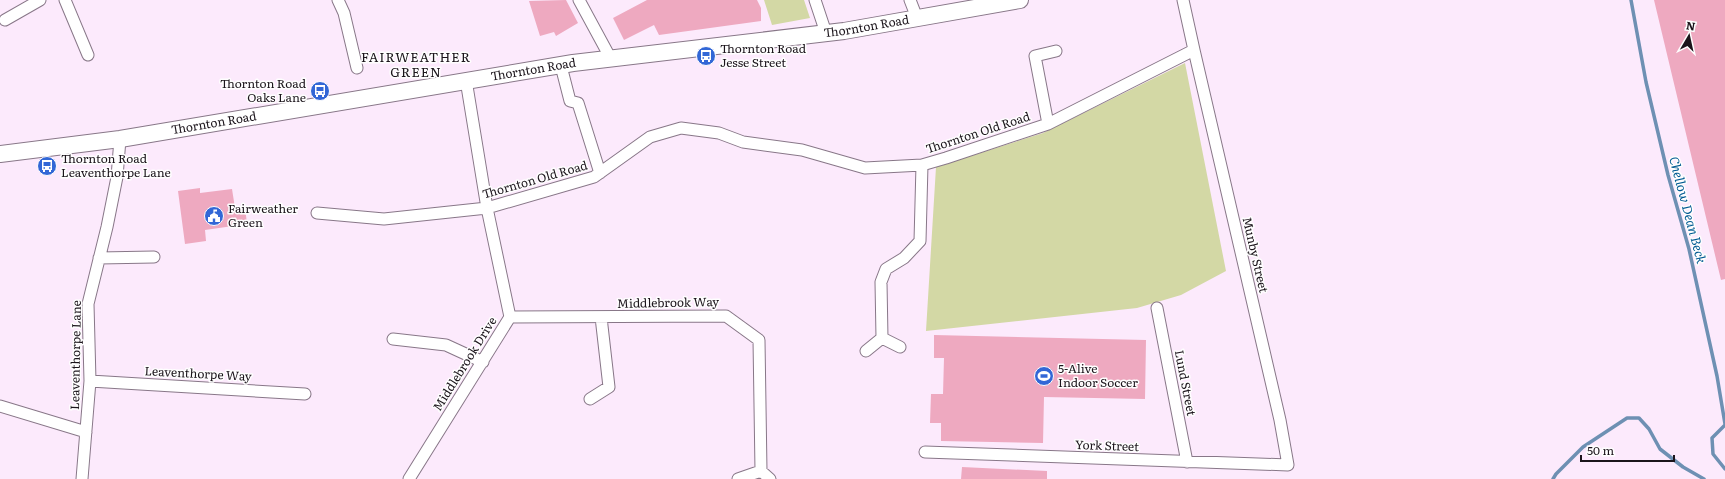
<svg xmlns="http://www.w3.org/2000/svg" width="1725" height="479" font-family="Literata,serif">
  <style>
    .green { fill: #d3d8a5 }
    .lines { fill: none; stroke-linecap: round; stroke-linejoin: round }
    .stream { stroke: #6e90b3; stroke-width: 3.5 }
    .building { fill: #eea9c0 }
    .street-casing { stroke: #878; stroke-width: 13 }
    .secondary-casing { stroke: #878; stroke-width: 18 }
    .street { stroke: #fff; stroke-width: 11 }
    .secondary { stroke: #fff; stroke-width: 16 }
    .labels { text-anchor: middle; stroke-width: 3; stroke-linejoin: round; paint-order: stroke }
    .street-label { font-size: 12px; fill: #1b141b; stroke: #fefefe }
    .poi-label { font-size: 12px; fill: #1b141b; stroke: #fefefe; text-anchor: start }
    .neighbourhood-label { font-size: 13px; letter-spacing: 1px; fill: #1b141b; stroke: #fefefe }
    .water-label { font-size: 13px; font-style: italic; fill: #005a92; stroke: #fefefe }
  </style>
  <rect width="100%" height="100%" fill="#fceafc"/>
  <path class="green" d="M764 0H804L810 18 772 25Z
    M1185 63 1226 271 1181 295 1137 308 926 331 936 167 1043 133Z"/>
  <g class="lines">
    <path class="stream" d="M1631 0 1646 82 1668 175 1689 249 1717 376 1725 424
      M1725 425 1712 438 1713 454 1725 469
      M1553 479 1556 474 1583 447 1627 418H1639L1649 429 1660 449 1683 467 1704 479"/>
  </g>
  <path class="building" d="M566 0 578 23 556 36 554 32 540 36 529 1Z
    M647 0H757L761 8V21L659 35 654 25 624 40 613 18Z
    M1654 0H1725V279L1721 280Z
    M200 188V193L232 189 235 208 245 207 247 224 205 230 206 241 185 244 178 191Z
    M934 335 1146 340 1145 399 1044 397 1043 443 941 441V423H930L931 394H943L944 358H934Z
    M962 467 1047 471V479H961Z"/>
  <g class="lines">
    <g class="street-casing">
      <path id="street" d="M65 0 88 55
        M338 0 344 13 357 68
        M579 0 611 59
        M815 0 826 33
        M910 0 917 18
        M5 20 40 0
        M561 66 570 101 578 103 600 173
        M1048 124 1035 56 1056 51
        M317 213 384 219 487 208 594 177 650 137 681 128 719 133 743 142 802 150 865 168 922 165 946 158 1048 124 1194 50 1183 0
        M99 258 154 257
        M1157 308 1187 462
        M510 317 726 316 759 340 761 471 738 479
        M393 339 446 345 483 362
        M900 347 882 338 881 282 886 269 904 258 920 241 922 165
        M866 351 882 338
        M90 381 305 394
        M590 399 609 387 601 317
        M0 406 86 432
        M925 452 1288 465 1280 420 1194 50
        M761 471 770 479
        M82 479 90 381 88 304 107 227 117 177 120 139
        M409 479 510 317 487 208 466 80"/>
    </g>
    <g class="secondary-casing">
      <g id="secondary">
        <path id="s1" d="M0 154 120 139 573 63 844 31 1020 0"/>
      </g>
    </g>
    <use href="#street" class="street"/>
    <use href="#secondary" class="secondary"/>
  </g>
  <defs>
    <g id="bus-disc" transform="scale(1)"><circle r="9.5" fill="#3267d6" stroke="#fefefe"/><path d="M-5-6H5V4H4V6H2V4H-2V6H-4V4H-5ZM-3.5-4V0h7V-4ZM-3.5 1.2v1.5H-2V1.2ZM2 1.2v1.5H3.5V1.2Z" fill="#fff"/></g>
    <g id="civic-disc" transform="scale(1)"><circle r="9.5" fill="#3267d6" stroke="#fefefe"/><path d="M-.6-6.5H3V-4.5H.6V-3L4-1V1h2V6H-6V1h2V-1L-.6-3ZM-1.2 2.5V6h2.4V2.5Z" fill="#fff"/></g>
    <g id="stadium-disc" transform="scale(1)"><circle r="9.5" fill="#3267d6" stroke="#fefefe"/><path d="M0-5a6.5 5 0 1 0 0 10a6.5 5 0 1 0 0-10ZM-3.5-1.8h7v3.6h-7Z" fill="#fff"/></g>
  </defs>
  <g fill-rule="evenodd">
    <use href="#bus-disc" x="706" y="56"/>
    <use href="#bus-disc" x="320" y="91"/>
    <use href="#bus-disc" x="47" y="166"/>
    <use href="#civic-disc" x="214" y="216"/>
    <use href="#stadium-disc" x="1044" y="376"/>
  </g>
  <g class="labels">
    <g class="street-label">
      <text dy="4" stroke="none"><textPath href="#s1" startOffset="876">Thornton Road</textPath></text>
      <text dy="4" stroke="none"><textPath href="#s1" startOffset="540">Thornton Road</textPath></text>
      <text dy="4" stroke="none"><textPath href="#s1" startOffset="216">Thornton Road</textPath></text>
      <text transform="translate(978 133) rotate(-18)" y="4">Thornton Old Road</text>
      <text transform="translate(535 180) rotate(-16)" y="4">Thornton Old Road</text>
      <text transform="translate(1255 255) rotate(77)" y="4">Munby Street</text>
      <text transform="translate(668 303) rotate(-1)" y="4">Middlebrook Way</text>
      <text transform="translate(76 355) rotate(-89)" y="4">Leaventhorpe Lane</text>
      <text transform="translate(465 364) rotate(-58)" y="4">Middlebrook Drive</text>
      <text transform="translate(198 374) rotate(3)" y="4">Leaventhorpe Way</text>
      <text transform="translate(1185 383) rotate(79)" y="4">Lund Street</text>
      <text transform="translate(1107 446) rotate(2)" y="4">York Street</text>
    </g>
    <g class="poi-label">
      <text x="720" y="53">Thornton Road<tspan x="720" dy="14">Jesse Street</tspan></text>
      <text x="306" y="88" text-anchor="end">Thornton Road<tspan x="306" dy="14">Oaks Lane</tspan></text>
      <text x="61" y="163">Thornton Road<tspan x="61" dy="14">Leaventhorpe Lane</tspan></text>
      <text x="228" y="213">Fairweather<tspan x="228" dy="14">Green</tspan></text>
      <text x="1058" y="373">5-Alive<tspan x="1058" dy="14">Indoor Soccer</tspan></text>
    </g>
    <g class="neighbourhood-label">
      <text x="416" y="62">FAIRWEATHER<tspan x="416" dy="15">GREEN</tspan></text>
    </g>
    <g class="water-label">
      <text transform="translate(1688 210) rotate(75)" y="5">Chellow Dean Beck</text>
    </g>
  </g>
  <g transform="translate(1689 36) rotate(9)" stroke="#fefefe" stroke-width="3" paint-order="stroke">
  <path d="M0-3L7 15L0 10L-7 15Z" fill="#1b141b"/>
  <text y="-6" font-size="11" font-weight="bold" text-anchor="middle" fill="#1b141b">N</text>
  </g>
  <path d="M1581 455v6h93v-6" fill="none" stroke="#1b141b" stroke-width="2"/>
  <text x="1587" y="455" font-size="12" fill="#1b141b" stroke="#fefefe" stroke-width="3" paint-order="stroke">50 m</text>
</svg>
